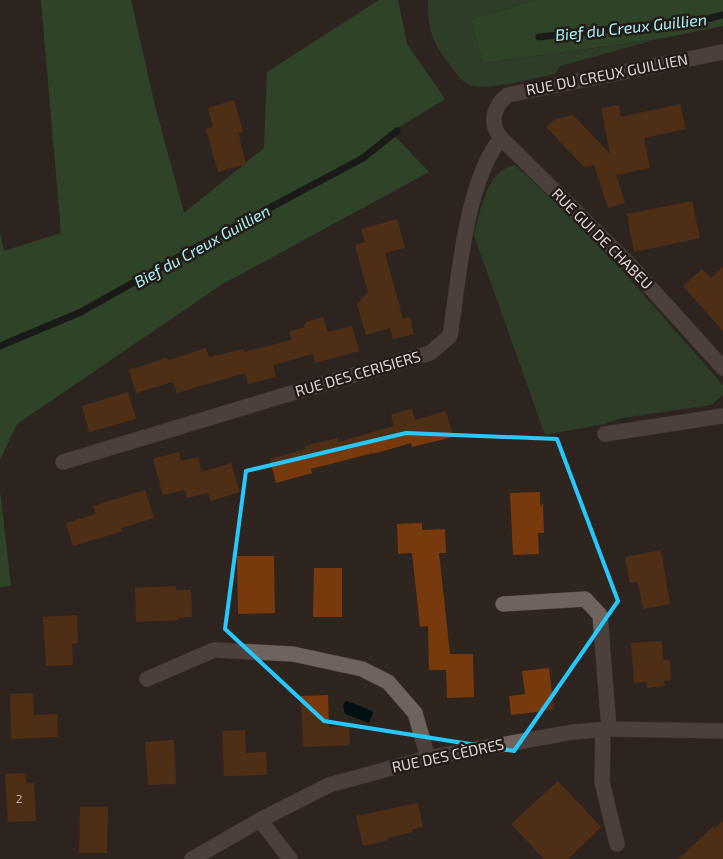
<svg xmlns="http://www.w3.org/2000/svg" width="723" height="859" font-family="'Exo 2',sans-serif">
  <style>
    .green { fill: #2f5c31 }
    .forest { fill: #316933 }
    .water { fill: #031011 }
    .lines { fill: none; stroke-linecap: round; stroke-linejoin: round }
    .stream { stroke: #031011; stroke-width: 7 }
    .building { fill: #783a0d }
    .minor-casing { stroke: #4a423e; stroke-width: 16 }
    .minor { stroke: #6f635d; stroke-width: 15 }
    .marked { fill: none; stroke: #26c9fe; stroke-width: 4; stroke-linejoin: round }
    .labels { text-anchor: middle; stroke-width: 5; stroke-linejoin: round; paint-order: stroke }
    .number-label { font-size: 12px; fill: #c4afa2 }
    .street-label { font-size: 15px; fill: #ddd6d3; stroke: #251b16 }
    .water-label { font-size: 16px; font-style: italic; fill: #a3f4fb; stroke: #251b16 }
  </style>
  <rect width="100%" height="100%" fill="#2e251f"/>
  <path class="green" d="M428 0H538L471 19 483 63 655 40 560 66 555 74C538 77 482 93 468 84 459 79 453 69 447 61 431 40 428 27 428 0Z
    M515 165 557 204 618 266 723 385V395L711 405 622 418 604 424 545 435 474 235C481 211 486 170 515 165Z"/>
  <path class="forest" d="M41 0H131L155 106 184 213 264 148 267 72 379 0H398L407 44 445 99 391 132 429 172 221 285 17 424 0 460V233L4 251 61 233Z
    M538 0H723V26L659 39 483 63 471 19Z
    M0 491 11 586 0 587Z"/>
  <path class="water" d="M347 701 372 711 373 713 369 723 345 714 343 706 345 702Z"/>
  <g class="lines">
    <path class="stream" d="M539 37 639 26 691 23 723 15
      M0 346 81 312 191 250 363 158 397 131"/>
  </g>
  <path class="building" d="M234 100 243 132 238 133 246 164 218 172 206 129 213 127 208 108Z
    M680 104 686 129 644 138 650 168 616 175 625 203 608 208 594 165 584 167 546 127 555 119 573 115 610 154 601 108 619 105 621 117Z
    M692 201 700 238 634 252 627 214Z
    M397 219 405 248 385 253 403 319 410 317 414 334 393 339 390 328 366 335 357 304 368 292 355 245 365 242 361 229Z
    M723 267V331L683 286 702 269 711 278Z
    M323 317 328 332 352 326 359 351 315 363 313 354 273 365 276 377 248 384 245 373 177 393 173 382 136 393 129 370 166 358 169 360 206 348 209 357 243 349 244 352 292 340 289 331 303 328 306 322Z
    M128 392 136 419 89 432 82 406Z
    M412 408 415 420 446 411 453 437 412 447 411 443 373 454V453L311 469 312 473 276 483 270 459 306 449 305 446 337 438 338 442 394 426 391 415Z
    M179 452 181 461 198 457 202 472 231 463 240 492 211 501 208 493 187 498 185 490 163 495 153 459Z
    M145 490 154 518 121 528 122 531 114 534 73 546 66 523 96 514 93 506Z
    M540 492V505L543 504 544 533H538L539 554 513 555 510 493Z
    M422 523V530L445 529 446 553H439L450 654H473L474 697 447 698 446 670H429L428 626 420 627 412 553 398 554 397 524Z
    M661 550 670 604 643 609 638 582 630 583 625 557Z
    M237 556H274L275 613 238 614Z
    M314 568H342V617H313Z
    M176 586V590H191L192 617 178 618V620L136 622 135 588Z
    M77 615 78 643 72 644 73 665 46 666 43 617Z
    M662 641 663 660H670L671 680 664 681 665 686 647 688V682L634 683 631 643Z
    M549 668 554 710 511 715 509 696 525 694 522 671Z
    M33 693 34 715 57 714 58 737 11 739 10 694Z
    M328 695 329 727 349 726 350 745 303 747 301 696Z
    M245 730 246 753 266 752 267 775 224 776 222 731Z
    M174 740 176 784 148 785 145 742Z
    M25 773 26 783H34L36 821 8 822 5 774Z
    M558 781 601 827 568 859H544L511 824Z
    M418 803 423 827 412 829 413 832 388 838 389 840 363 846 356 816Z
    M80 807H108L107 853H79Z
    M723 821V859H679L713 826 715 828Z"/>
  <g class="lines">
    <g class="minor-casing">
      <path id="minor" d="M723 52 508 95C493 106 489 124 501 138L630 265 723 368
        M605 434 723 416
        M63 462 292 393 430 353 450 336C459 279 465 183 501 138
        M503 604 585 599 600 615 609 729
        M147 679 214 650 293 654 362 669 388 682 415 713 428 758
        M603 729 602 782 617 844
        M260 820 290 859
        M192 859 260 820 329 785 428 758 573 732 609 729 723 731"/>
    </g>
    <use href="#minor" class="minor"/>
  </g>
  <path d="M0 0H723V859H0ZM406 433 557 439 618 601 514 751 324 721 225 629 246 471Z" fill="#2e251f" fill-opacity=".55" fill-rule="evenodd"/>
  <path class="marked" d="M406 433 557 439 618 601 514 751 324 721 225 629 246 471Z"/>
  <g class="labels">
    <g class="number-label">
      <text x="19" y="803">2</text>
    </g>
    <g class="street-label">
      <text transform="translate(607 75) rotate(-11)" y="5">RUE DU CREUX GUILLIEN</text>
      <text transform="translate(602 239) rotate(45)" y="5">RUE GUI DE CHABEU</text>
      <text transform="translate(358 374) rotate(-16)" y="5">RUE DES CERISIERS</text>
      <text transform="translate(448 756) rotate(-12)" y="5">RUE DES CÈDRES</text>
    </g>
    <g class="water-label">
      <text transform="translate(631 27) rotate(-6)" y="6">Bief du Creux Guillien</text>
      <text transform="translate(202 246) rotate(-29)" y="6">Bief du Creux Guillien</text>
    </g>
  </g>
</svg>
